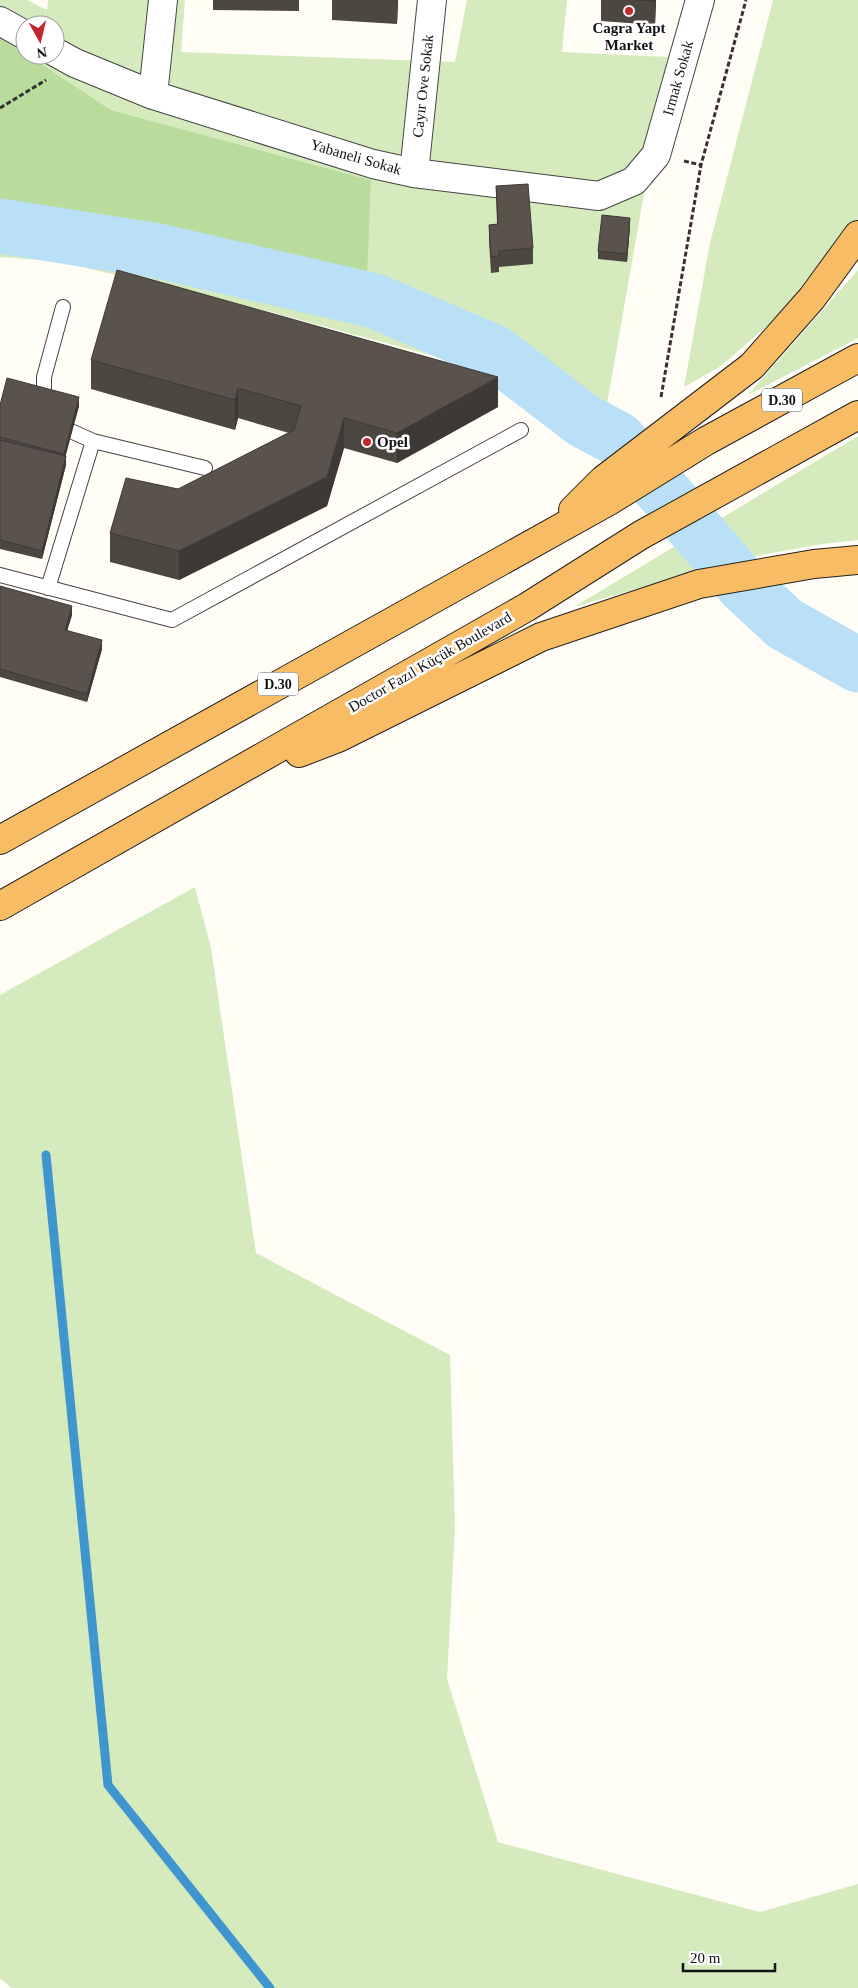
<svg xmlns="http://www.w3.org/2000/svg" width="858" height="1988" font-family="'Times New Roman',serif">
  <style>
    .green { fill: #d5ebbd }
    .forest { fill: #b9dc9c }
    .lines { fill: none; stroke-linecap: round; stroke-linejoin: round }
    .stream { stroke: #3f96cf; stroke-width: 9 }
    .river { stroke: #b9e0f7; stroke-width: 55 }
    .service-casing { stroke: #444; stroke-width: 16 }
    .minor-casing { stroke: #444; stroke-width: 30 }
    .trunk-casing { stroke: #222; stroke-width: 30 }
    .path { stroke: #333; stroke-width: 3; stroke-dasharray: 5 2.5; stroke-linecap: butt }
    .service { stroke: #fff; stroke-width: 14 }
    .minor { stroke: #fff; stroke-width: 28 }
    .trunk { stroke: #f7bc64; stroke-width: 28 }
    .wall { fill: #4d4742 }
    .shaded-wall { fill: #3f3936 }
    .building { fill: #5a524d; stroke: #3f3936 }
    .poi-dot { fill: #c4262e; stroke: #fff; stroke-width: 2 }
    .labels { text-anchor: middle; stroke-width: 5; stroke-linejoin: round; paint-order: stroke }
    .shield { fill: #fff; stroke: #585858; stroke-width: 1 }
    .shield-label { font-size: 14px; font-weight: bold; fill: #111 }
    .poi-label { font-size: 15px; font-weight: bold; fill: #111; stroke: #fff }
    .street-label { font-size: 15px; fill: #111; stroke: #fff }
  </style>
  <rect width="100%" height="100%" fill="#fffdf5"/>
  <path class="green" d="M0 0H27L47 10 48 0H185L181 52 455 62 467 0H567L562 52 668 57 600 444 475 367 263 310 57 261 0 257V205L46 207 366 279 371 180 111 110 28 55H55V25H25V53L0 36Z
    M773 0H858V222L830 271 721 366 684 387 710 243Z
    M858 270V338L748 395Z
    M858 436V540L822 544 739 559 574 607Z
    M195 887 211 948 256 1253 450 1355 455 1528 447 1679 498 1842 760 1912 858 1884V1988H11L0 1978V995Z"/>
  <path class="forest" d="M0 36 25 53V55H28L111 110 371 180 367 279 46 207 0 205Z"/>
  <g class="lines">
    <path class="stream" d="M46 1155 108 1785 270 1988"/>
    <path class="river" d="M0 226 158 251 375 301 494 352 584 421 618 439 745 587 785 624 858 665"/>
    <g class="service-casing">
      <path id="service" d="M44 405V377L63 307
        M55 424 93 441 205 468
        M0 575 172 620 521 430
        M48 588 93 441"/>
    </g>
    <g class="minor-casing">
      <path id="minor" d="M0 21 25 35
        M55 52 75 63 153 95 373 164 414 173 599 196 634 181 656 155 700 0
        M153 95 163 0
        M414 173 432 0"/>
    </g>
    <g class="trunk-casing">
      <path id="trunk" d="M573 510 603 480 752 366 812 298 858 235
        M299 753 338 738 541 637 699 584 814 564 858 560
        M0 840 609 501 706 441 858 358
        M0 906 527 607 641 535 858 415"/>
    </g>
    <path class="path" d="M0 108 46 80
      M684 161 701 165
      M661 397 701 165 746 0"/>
    <use href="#service" class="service"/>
    <use href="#minor" class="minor"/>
    <use href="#trunk" class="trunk"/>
  </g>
  <path class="wall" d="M213 0H299V11L213 10Z
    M332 0H398L397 24 332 20Z
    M601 0H656L655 25 601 21Z
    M496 186 533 248V264L499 267V272L491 273 489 241V225L497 224Z
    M630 226 627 262 598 259V251Z
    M91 360 498 407 397 463 344 448 327 506 179 580 110 562V533L289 433 238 418 235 430 91 389Z
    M0 405 79 406 65 456 66 465 42 559 0 549Z
    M0 586 72 615 67 630 102 649 87 702 0 677Z"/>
  <path class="shaded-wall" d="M397 0H398L397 24Z
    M655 0H656L655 25Z
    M630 218V226L627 262V254Z
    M498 377V407L397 463V433Z
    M238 388V418L235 430V400Z
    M79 397V406L64 462V454Z
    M344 418V448L327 506 179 580V551Z
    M66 456V465L42 559V551Z
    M72 606V615L65 638V630Z
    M102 640V649L87 702V694Z"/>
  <path class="building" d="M634 0H655V1Z
    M528 184 533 248 499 251V256L491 257 489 225 498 224 496 186Z
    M602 215 630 218 627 254 598 251Z
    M117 270 498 377 397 433 344 418 327 477 179 551 110 533 126 478 178 489 294 430 301 406 238 388 235 400 91 360Z
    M7 378 79 397 64 454 0 437V405Z
    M0 440 66 456 42 551 0 540Z
    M0 586 72 606 65 630 102 640 87 694 0 669Z"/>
  <g class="poi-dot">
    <circle cx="629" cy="11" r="5"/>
    <circle cx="367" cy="442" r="5"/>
  </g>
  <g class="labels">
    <g class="shield">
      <rect x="762" y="388.5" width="40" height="23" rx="4"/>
      <rect x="258" y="672.5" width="40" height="23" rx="4"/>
    </g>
    <g class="shield-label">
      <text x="782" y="405">D.30</text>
      <text x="278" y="689">D.30</text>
    </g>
    <g class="poi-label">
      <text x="629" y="33">Cagra Yapt<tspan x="629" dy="17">Market</tspan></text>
      <text x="377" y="447" text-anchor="start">Opel</text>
    </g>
    <g class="street-label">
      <text transform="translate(678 78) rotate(-74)" y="5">Irmak Sokak</text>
      <text transform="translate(423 86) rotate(-84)" y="5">Cayır Ove Sokak</text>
      <text transform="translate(356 157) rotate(16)" y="5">Yabaneli Sokak</text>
      <text transform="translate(430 662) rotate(-30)" y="5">Doctor Fazıl Küçük Boulevard</text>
    </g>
  </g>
  <g transform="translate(40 40) rotate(172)"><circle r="24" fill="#ffffff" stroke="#a0a0a0"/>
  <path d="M0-4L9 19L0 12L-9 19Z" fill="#c4262e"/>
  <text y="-8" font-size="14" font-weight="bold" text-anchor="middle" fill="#111111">N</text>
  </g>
  <path d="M683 1963v8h92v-8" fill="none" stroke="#111111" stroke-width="2.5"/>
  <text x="690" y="1963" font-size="15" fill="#111111" stroke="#ffffff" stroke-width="4" paint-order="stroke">20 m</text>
</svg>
